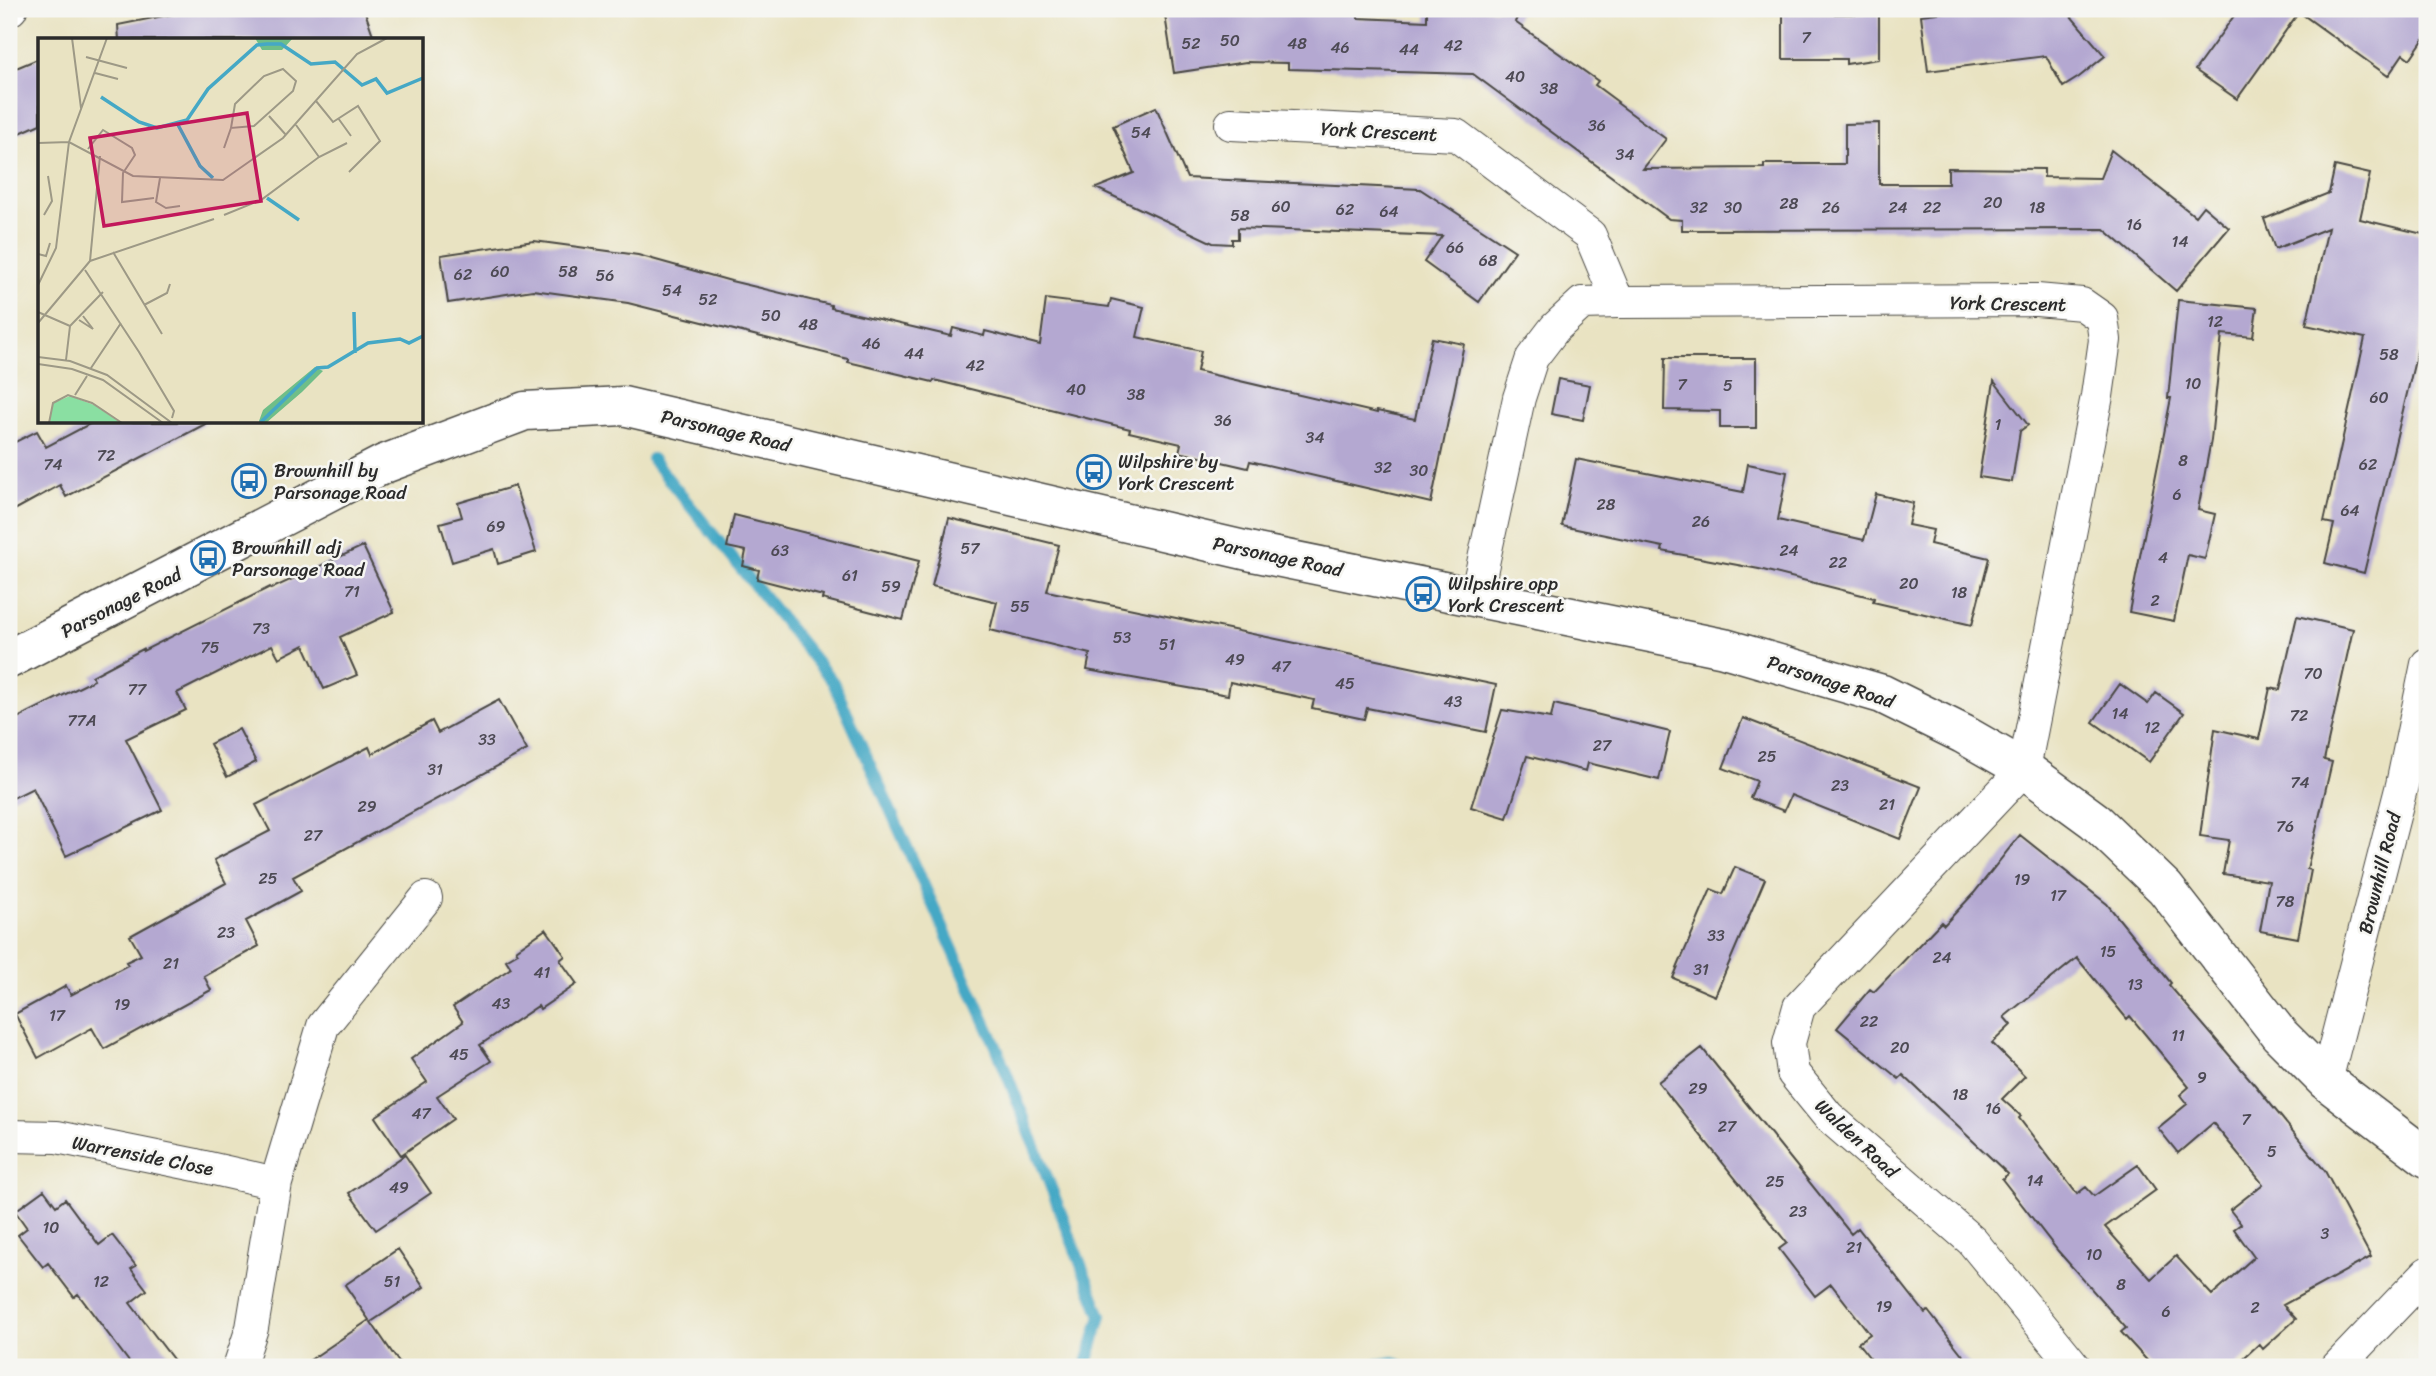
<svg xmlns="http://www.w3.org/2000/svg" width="2436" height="1376" font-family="Sriracha,sans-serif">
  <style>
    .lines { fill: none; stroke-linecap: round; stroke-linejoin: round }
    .stream { stroke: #45a8c5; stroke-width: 12 }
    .building { fill: #b4a8d1; fill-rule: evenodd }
    .street-casing { stroke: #484742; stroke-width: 34 }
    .secondary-casing { stroke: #484742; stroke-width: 41 }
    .street { stroke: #fff; stroke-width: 32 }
    .secondary { stroke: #fff; stroke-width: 38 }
    .labels { text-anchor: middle; stroke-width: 5; stroke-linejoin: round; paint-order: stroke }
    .number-label { font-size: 16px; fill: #4d4a54 }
    .street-label { font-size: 19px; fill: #2b2b2b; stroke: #f6f6f2 }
    .poi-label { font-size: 19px; fill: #2b2b2b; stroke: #f6f6f2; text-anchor: start }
    .inset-river { fill: none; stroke: #45a8c5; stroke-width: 3.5 }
    .inset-road { fill: none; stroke: #9d9986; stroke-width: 2 }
    .view { fill: #c2185b; fill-opacity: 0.15; stroke: #c2185b; stroke-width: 3.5 }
    .inset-edge { fill: none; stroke: #2b2b2b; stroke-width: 3.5 }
  </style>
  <rect width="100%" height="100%" fill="#f6f6f2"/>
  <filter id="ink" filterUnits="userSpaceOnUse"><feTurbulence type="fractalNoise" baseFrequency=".0143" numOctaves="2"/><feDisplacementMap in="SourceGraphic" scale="14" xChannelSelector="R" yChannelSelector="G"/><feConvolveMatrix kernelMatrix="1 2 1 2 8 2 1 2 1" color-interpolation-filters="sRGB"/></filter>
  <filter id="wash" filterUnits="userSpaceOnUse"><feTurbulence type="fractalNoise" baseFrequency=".00686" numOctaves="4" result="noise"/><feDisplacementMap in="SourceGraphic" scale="28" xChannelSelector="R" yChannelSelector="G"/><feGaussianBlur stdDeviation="1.57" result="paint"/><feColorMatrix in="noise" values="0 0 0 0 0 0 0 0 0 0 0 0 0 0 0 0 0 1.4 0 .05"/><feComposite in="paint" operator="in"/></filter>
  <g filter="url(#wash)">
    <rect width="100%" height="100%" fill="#e9e3c2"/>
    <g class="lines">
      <path class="stream" d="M652 459 833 682 996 1046 1101 1316 1086 1367
        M1364 1367 1394 1362 1402 1367"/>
    </g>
    <g id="blocks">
      <path class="building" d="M198 9H364L373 35 345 40H119L118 25Z
        M1164 9H1358V18L1427 21V9H1521L1515 22 1598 81 1595 85 1618 102 1617 103 1666 139 1643 169 1764 168V164H1845V124L1879 123V184H1948V168L2044 169V177L2100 178 2111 150 2195 216 2203 206 2229 228 2176 291 2104 229 1682 230V220L1669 219 1473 74 1288 69V63L1246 62 1174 73Z
        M1969 9H2065L2105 56 2079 77 2063 87 2046 56 1928 71 1921 15Z
        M2239 9H2427V34L2410 59 2403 54 2388 76 2299 12 2237 99 2195 70Z
        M1783 14H1879V59L1846 64V59H1783Z
        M40 58V124L9 138V71Z
        M1156 107 1187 178 1420 189 1515 251 1479 302 1424 262 1442 236 1238 228V239H1232V244L1213 243 1096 188 1134 173 1113 126Z
        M2335 166 2370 174 2360 219 2427 235V310L2364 573 2325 563 2334 524 2324 522 2365 338 2306 325 2328 228 2275 249 2264 219 2329 193Z
        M534 241 638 255 731 281 831 305V308L951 336 953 328 984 336 985 331 1040 345 1046 299 1109 307 1111 299 1144 307 1137 337 1201 351 1197 371 1377 413V411L1415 419 1432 338 1464 344 1431 503 1250 461 1248 468 1179 452 1181 444 1129 432 1130 429 934 380 933 382 848 362V359L628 303 533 290 448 303 441 255Z
        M2178 300 2257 308 2253 337 2222 334 2211 440 2198 510 2215 514 2205 559 2188 555 2174 621 2129 612 2171 398H2168Z
        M1665 358H1756V428H1720V411L1664 410Z
        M1558 379 1590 385 1583 420 1551 414Z
        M1994 381 2028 425 2020 431 2012 482 1979 477Z
        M93 422H209L66 497 60 485 9 513V445L37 431 46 447Z
        M1576 459 1743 492 1748 464 1787 472 1778 520 1864 540 1876 494 1913 503 1908 525 1933 530 1930 544 1989 558 1972 625 1873 602 1874 598 1759 569 1662 551 1663 547 1562 526Z
        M515 486 536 552 498 564 494 549 452 562 440 523 462 517 458 503Z
        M734 515 919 561 903 620 822 599 823 596 757 579 759 570 743 566 746 551 727 547Z
        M949 518 1059 545 1047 591 1496 685 1486 732 1367 708 1364 719 1312 708 1314 700 1230 682 1228 695 1087 670 1090 654 990 630 997 602 932 586Z
        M363 546 394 612 340 637 357 675 324 689 304 645 279 658 272 645 177 693 186 710 126 739 162 810 66 856 33 788 9 800V722L94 680 92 676 143 649V651L270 587 271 589Z
        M2297 616 2353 629 2324 760 2332 762 2307 869 2311 870 2298 938 2260 931 2269 881 2223 874 2229 840 2200 836 2215 729 2259 739 2270 688 2280 690Z
        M2120 684 2148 704 2156 693 2184 713 2149 762 2093 722Z
        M499 700 527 750 293 877 301 891 246 921 259 946 204 976 211 990 104 1049 92 1028 38 1058 15 1014 66 986 71 995 128 965 126 962 141 955 130 936 226 883 214 860 270 831 256 805 369 747 372 754 432 721 438 733Z
        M1554 704 1670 732 1659 780 1588 763 1586 771 1527 756 1507 818 1471 807 1502 710 1551 718Z
        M1743 718 1921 787 1900 839 1791 795 1784 811 1750 798 1757 781 1723 768Z
        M239 729 256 762 227 777 210 744Z
        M2020 835 2107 904 2171 983 2169 985 2255 1085 2325 1171 2371 1257 2283 1305 2296 1319 2263 1349 2259 1344 2234 1367H2153L2121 1332 2126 1328 2058 1251 2002 1179 2008 1174 1903 1075 1899 1079 1837 1028 1870 989 1874 992 1941 922 1944 925 1974 893ZM2077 958 2127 1019 2130 1016 2189 1087 2180 1095 2187 1104 2158 1128 2178 1153 2213 1123 2263 1184 2230 1210 2241 1224 2234 1229 2254 1257 2212 1295 2176 1256 2151 1279 2105 1227 2156 1190 2138 1165 2094 1196 2086 1187 2077 1194 2019 1118 2021 1116 2002 1099 2025 1076 1992 1043 2011 1025 2004 1017Z
        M1735 867 1765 879 1715 996 1673 978 1711 889 1723 894Z
        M546 929 565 956 560 960 577 984 540 1009 538 1006 480 1045 491 1061 437 1096 453 1119 401 1155 375 1117 427 1082 411 1059 463 1022 453 1007 511 968 506 960 518 953 516 950Z
        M1702 1048 1851 1234 1858 1228 1925 1313 1928 1311 1972 1367H1877L1858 1343 1870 1334 1831 1284 1815 1296 1779 1249 1787 1243 1658 1082Z
        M405 1155 431 1193 376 1230 349 1193Z
        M44 1190 56 1206 65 1199 99 1245 112 1235 136 1266 131 1269 147 1290 130 1303 179 1367H133L78 1294 74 1297 48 1263 43 1267 18 1235 27 1228 15 1211Z
        M398 1249 424 1287 371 1322 402 1367H300L369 1320 345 1285Z"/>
    </g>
  </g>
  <g filter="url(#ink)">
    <use href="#blocks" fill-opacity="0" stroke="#484742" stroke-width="2"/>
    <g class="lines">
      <g class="street-casing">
        <path id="street" d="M9 10 11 9
          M1231 124 1456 135 1590 235 1618 302 1582 303 1555 328 1532 358 1519 398 1476 596
          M1618 302 2037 300 2082 304 2102 318 2105 340 2097 396 2024 769 1799 1007 1789 1043 1793 1073 1828 1116 1972 1241 2075 1367
          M2326 1081 2402 785 2427 664
          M9 1136 57 1137 196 1165 276 1183 252 1328 239 1367
          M276 1183 323 1026 426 898
          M2337 1367 2427 1273"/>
      </g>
      <g class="secondary-casing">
        <path id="secondary" d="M9 659 384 464 525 411 623 406 1257 553 1724 648 1882 694 1963 734 2024 769 2095 821 2165 888 2279 1034 2326 1081 2427 1158"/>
      </g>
      <use href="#street" class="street"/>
      <use href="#secondary" class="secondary"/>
    </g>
  </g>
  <defs>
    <g id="bus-ring" transform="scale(1.75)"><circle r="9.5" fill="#f6f6f2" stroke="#1f6fb2" stroke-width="1.5"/><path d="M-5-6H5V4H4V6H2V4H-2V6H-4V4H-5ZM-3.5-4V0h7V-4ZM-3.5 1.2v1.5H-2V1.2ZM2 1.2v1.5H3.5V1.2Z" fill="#1f6fb2"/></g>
  </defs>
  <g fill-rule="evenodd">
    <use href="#bus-ring" x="1094" y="472"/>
    <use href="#bus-ring" x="249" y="481"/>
    <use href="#bus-ring" x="208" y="558"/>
    <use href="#bus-ring" x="1423" y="594"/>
  </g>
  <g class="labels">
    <g class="number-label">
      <text x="1806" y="43">7</text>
      <text x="1230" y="46">50</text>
      <text x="1191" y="49">52</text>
      <text x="1297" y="49">48</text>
      <text x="1453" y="51">42</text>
      <text x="1340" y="53">46</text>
      <text x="1409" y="55">44</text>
      <text x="1515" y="82">40</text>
      <text x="1549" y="94">38</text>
      <text x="1597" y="131">36</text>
      <text x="1141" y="138">54</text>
      <text x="1625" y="160">34</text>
      <text x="1993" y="208">20</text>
      <text x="1789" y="209">28</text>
      <text x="1281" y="212">60</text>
      <text x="1699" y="213">32</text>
      <text x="1733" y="213">30</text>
      <text x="1831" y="213">26</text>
      <text x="1898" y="213">24</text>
      <text x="1932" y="213">22</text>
      <text x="2037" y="213">18</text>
      <text x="1345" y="215">62</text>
      <text x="1389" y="217">64</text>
      <text x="1240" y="221">58</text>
      <text x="2134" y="230">16</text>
      <text x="2180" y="247">14</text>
      <text x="1455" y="253">66</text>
      <text x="1488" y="266">68</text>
      <text x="500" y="277">60</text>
      <text x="568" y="277">58</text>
      <text x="463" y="280">62</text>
      <text x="605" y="281">56</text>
      <text x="672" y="296">54</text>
      <text x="708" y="305">52</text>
      <text x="771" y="321">50</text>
      <text x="2215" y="327">12</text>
      <text x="808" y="330">48</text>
      <text x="871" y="349">46</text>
      <text x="914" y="359">44</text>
      <text x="2389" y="360">58</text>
      <text x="975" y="371">42</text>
      <text x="2193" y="389">10</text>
      <text x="1682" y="390">7</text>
      <text x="1728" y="391">5</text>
      <text x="1076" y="395">40</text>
      <text x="1136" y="400">38</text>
      <text x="2379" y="403">60</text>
      <text x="1223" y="426">36</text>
      <text x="1998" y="430">1</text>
      <text x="1315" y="443">34</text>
      <text x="106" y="461">72</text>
      <text x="2183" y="466">8</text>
      <text x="53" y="470">74</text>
      <text x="2368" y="470">62</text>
      <text x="1383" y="473">32</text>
      <text x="1419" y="476">30</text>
      <text x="2177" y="500">6</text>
      <text x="1606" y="510">28</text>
      <text x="2350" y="516">64</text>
      <text x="1701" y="527">26</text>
      <text x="496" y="532">69</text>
      <text x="970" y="554">57</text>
      <text x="780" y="556">63</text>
      <text x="1789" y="556">24</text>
      <text x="2163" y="563">4</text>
      <text x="1838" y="568">22</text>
      <text x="850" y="581">61</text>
      <text x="1909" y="589">20</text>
      <text x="891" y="592">59</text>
      <text x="352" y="597">71</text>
      <text x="1959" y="598">18</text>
      <text x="2155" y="606">2</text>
      <text x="1020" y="612">55</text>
      <text x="261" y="634">73</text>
      <text x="1122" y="643">53</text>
      <text x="1167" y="650">51</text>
      <text x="210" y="653">75</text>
      <text x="1235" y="665">49</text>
      <text x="1281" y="672">47</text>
      <text x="2313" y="679">70</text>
      <text x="1345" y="689">45</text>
      <text x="137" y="695">77</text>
      <text x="1453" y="707">43</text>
      <text x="2120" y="719">14</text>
      <text x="2299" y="721">72</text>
      <text x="82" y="726">77A</text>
      <text x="2152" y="733">12</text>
      <text x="487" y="745">33</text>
      <text x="1602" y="751">27</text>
      <text x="1767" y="762">25</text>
      <text x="435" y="775">31</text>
      <text x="2300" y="788">74</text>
      <text x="1840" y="791">23</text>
      <text x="1887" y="810">21</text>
      <text x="367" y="812">29</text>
      <text x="2285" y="832">76</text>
      <text x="313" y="841">27</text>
      <text x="268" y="884">25</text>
      <text x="2022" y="885">19</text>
      <text x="2058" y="901">17</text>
      <text x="2285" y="907">78</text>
      <text x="226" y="938">23</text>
      <text x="1716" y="941">33</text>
      <text x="2108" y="957">15</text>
      <text x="1942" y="963">24</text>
      <text x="171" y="969">21</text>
      <text x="1701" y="975">31</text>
      <text x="542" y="978">41</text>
      <text x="2135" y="990">13</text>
      <text x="501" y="1009">43</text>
      <text x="122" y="1010">19</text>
      <text x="57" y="1021">17</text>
      <text x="1869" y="1027">22</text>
      <text x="2178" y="1041">11</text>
      <text x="1900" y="1053">20</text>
      <text x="459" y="1060">45</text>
      <text x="2202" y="1083">9</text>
      <text x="1698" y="1094">29</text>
      <text x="1960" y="1100">18</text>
      <text x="1993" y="1114">16</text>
      <text x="421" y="1119">47</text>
      <text x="2246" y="1125">7</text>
      <text x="1727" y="1132">27</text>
      <text x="2272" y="1157">5</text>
      <text x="2035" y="1186">14</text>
      <text x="1775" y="1187">25</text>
      <text x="399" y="1193">49</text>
      <text x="1798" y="1217">23</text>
      <text x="51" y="1233">10</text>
      <text x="2325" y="1239">3</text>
      <text x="1854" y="1253">21</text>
      <text x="2094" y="1260">10</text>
      <text x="101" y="1287">12</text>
      <text x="392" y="1287">51</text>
      <text x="2121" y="1290">8</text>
      <text x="1884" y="1312">19</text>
      <text x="2255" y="1313">2</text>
      <text x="2166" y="1317">6</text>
    </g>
    <g class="street-label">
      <text transform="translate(1379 131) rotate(3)" y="7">York Crescent</text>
      <text transform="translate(2008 303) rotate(1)" y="7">York Crescent</text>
      <text transform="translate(726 430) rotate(13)" y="7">Parsonage Road</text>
      <text transform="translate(1278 556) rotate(12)" y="7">Parsonage Road</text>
      <text transform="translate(121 602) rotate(-27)" y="7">Parsonage Road</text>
      <text transform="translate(1831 681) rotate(18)" y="7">Parsonage Road</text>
      <text transform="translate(2379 873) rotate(-76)" y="7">Brownhill Road</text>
      <text transform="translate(1857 1138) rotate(43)" y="7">Walden Road</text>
      <text transform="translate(143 1155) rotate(11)" y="7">Warrenside Close</text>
    </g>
    <g class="poi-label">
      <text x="1118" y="468">Wilpshire by<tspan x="1118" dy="22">York Crescent</tspan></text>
      <text x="274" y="477">Brownhill by<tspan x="274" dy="22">Parsonage Road</tspan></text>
      <text x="232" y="554">Brownhill adj<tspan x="232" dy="22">Parsonage Road</tspan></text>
      <text x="1448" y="590">Wilpshire opp<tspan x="1448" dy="22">York Crescent</tspan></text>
    </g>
  </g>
  <g transform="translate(38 38)">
    <rect width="385" height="385" fill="#e9e3c2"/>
    <path d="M32 358 56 367 83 385H11L15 365Z" fill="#8adfa2"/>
    <path d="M217 0H255L244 12H224ZM277 329 285 333 264 354 228 385 221 383 225 372Z" fill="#6fbe88"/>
    <path class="inset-river" d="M63 59 101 84 119 90 149 82 170 51 219 7 229 6H243L273 26 297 24 324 47 338 41 349 55 385 40M139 85 162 128 175 140M229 160 261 182M316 274 317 315M222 385 279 330 290 329 330 305 362 301 371 305 385 298"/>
    <path class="inset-road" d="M34 0 43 70M48 19 89 30M245 31 258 43 255 53 216 88 193 90 197 66 226 38ZM57 35 80 41M278 63 295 84 320 68 342 103 311 134M231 78 248 97M300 80 313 98M258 87 281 119M0 105 31 104 95 138 185 142 245 100 319 16 349 0M186 110 193 90M50 111 65 92 94 110 97 117 85 135 84 164 116 160M122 140 118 164 128 170 142 168M6 177 14 163 10 138M186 177 223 162 281 119 309 105M75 214 124 296M0 216 8 218 12 205M52 223 176 181M47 232 101 314 136 373 134 380M0 247 18 210 31 104 69 0M106 267 129 255 132 246M0 274 32 288 65 254M41 282 55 291 45 278M0 285 52 223 62 118M0 319 32 323 69 337 134 385M28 322 32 288M0 326 34 331 65 342 125 385M53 330 83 285M37 357 49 338M11 385 15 365 30 357 54 365 84 385"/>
    <path class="view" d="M209 75 223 163 66 188 52 100Z"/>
    <rect width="385" height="385" class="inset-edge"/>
  </g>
  <rect width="2436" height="1376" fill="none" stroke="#f6f6f2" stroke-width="35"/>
</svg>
